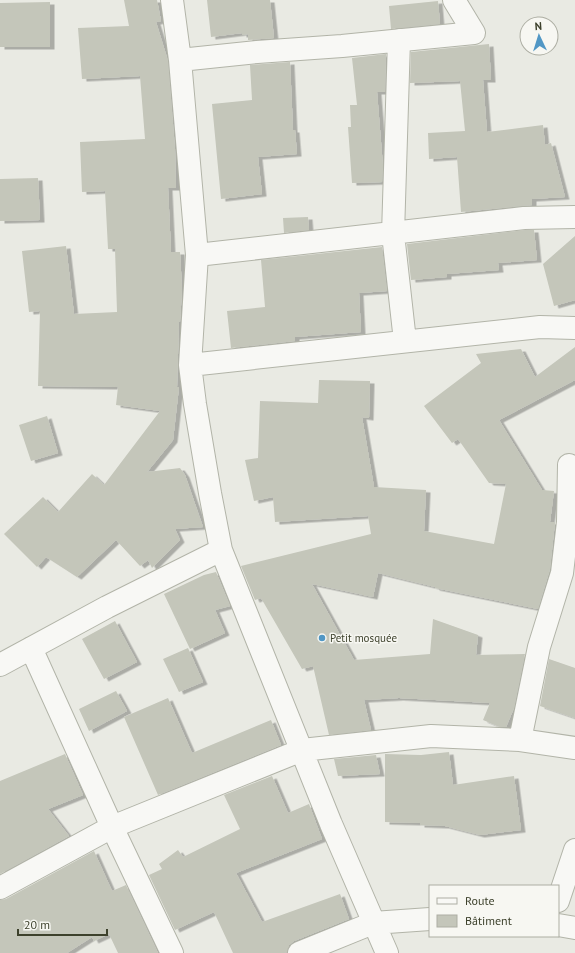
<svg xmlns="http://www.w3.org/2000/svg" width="575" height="953" font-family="'PT Sans',sans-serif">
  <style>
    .building { fill: #c4c6ba; filter: url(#shadow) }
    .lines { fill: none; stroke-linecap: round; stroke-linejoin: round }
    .street-casing { stroke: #b2b4a8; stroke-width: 24 }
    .street { stroke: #f8f8f5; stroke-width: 22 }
    .poi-dot { fill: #5197c5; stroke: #f7f7f2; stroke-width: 1.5 }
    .labels { text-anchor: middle; stroke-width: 3; stroke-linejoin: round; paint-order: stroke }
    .poi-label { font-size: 11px; fill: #3d412c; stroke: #f7f7f2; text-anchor: start }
  </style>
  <defs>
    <filter id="shadow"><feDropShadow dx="4.5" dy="2.5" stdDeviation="0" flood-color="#0004"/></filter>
  </defs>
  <rect width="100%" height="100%" fill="#e9eae3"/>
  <path class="building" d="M124 0H157L161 21 156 22 168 61 175 149 176 188H168L171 252H180L182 290 180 322H179L177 387H179L173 440 147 472 180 468 185 475 203 527 175 529 180 540 152 568 148 560 140 566 116 540 77 577 46 557 37 567 4 534 43 497 58 512 92 474 104 485 160 411 116 405 118 387 38 386 40 311 29 312 22 251 66 246 74 314 117 312 115 249H108L105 191 82 192 80 142 145 139 140 76 82 79 78 28 129 26Z
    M207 0H270L274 38 248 40V34L242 35V33L211 37Z
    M438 1 440 24 391 29 389 6Z
    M50 2V47H0V3Z
    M489 44 491 80H483L487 132 543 125 545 145 551 143 565 197 532 199V205L461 212 457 157 429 159 428 133 465 131 460 81 410 83 411 52Z
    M386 54 385 92H377L383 167 382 182 352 183 348 127H351L350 105H357L352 58Z
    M290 62 293 130H295L297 154 258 157 262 194 221 199 212 104 252 100 250 65Z
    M38 178 40 220 0 221V179Z
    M308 217 309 230 284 233 283 218Z
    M525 230H534L537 260 498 263 499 270 447 274V277L411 280 407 244Z
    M575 236V300L554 306 543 264Z
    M382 247 387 291 359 293 361 332 295 337V341L231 348 227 311 265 307 261 260Z
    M575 347V380L499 420 542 490 554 491 550 522H555L550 569 538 609 435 588V587L378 573 373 597 312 584 354 660 430 654 433 619 478 635 476 655 525 654 514 708 506 727H500L483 720 490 703 399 698 364 700 371 730 329 735 313 666 302 669 261 598 255 600 241 566 371 534 368 516 275 522 273 497 254 501 245 460 258 458 260 401 318 403 319 380 370 381 369 418 362 417 374 487 426 490 424 531 494 544 506 484 489 483 458 439 452 443 424 406 481 363 476 354 521 349 535 377Z
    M47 416 58 453 31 461 19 425Z
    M216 572 230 606 215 610 225 633 190 649 164 594 204 575Z
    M115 621 137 662 104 679 82 639Z
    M188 648 203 682 179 692 163 659Z
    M549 659 575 668V718L540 706Z
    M116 691 127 711 89 731 79 709Z
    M168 698 192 753 271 720 281 745 158 795 124 717Z
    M449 752 453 785 514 776 521 830 480 835 445 826 420 825V823L385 822V754L421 755Z
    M65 754 83 795 48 809 69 836 0 874V781Z
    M376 755 380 774 338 776 334 759Z
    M272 776 288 813 309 804 322 839 236 873 262 922 340 894 349 919 294 941 289 945 287 952 284 953H233L214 912 175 930 149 875 162 869 159 864 178 850 183 857 240 829 224 795Z
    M94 851 112 891 126 885 158 953H118L109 934 94 941 92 937 67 953H0V900L6 899Z"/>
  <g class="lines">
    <g class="street-casing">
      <path id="street" d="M172 0 180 60 197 255 190 365 195 404 210 493 221 550 331 824 387 953
        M399 40 393 234 405 341
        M180 60 257 52 342 46 474 33 454 0
        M197 255 524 218 575 217
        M190 365 540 327 575 328
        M31 648 112 827 172 953
        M0 665 107 607 221 550
        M520 740 539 647 562 573 568 522 569 465
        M0 888 112 827 302 750 431 736 520 740 575 748
        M558 901 575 850
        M558 925 575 928
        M299 953 373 923 430 919"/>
    </g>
    <use href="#street" class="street"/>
  </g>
  <circle class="poi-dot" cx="322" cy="638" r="4"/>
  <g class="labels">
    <g class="poi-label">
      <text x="330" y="642">Petit mosquée</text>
    </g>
  </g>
  <rect x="429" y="885" width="130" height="52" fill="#f7f7f2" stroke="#adaea3"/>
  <rect x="437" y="898" width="20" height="6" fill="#f8f8f5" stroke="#adaea3"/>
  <text x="465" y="905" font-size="12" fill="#3d412c">Route</text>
  <rect x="437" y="915" width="20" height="12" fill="#c4c6ba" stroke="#adaea3"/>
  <text x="465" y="925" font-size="12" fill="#3d412c">Bâtiment</text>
  <g transform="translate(539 36) rotate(356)"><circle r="19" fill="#f7f7f2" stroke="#adaea3"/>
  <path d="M0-3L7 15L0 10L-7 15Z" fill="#5197c5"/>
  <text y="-6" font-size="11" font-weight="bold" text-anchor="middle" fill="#3d412c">N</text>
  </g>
  <path d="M18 929v6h89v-6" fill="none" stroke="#3d412c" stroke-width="2"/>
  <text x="24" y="929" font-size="12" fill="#3d412c" stroke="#f7f7f2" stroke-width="3" paint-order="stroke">20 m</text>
</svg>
